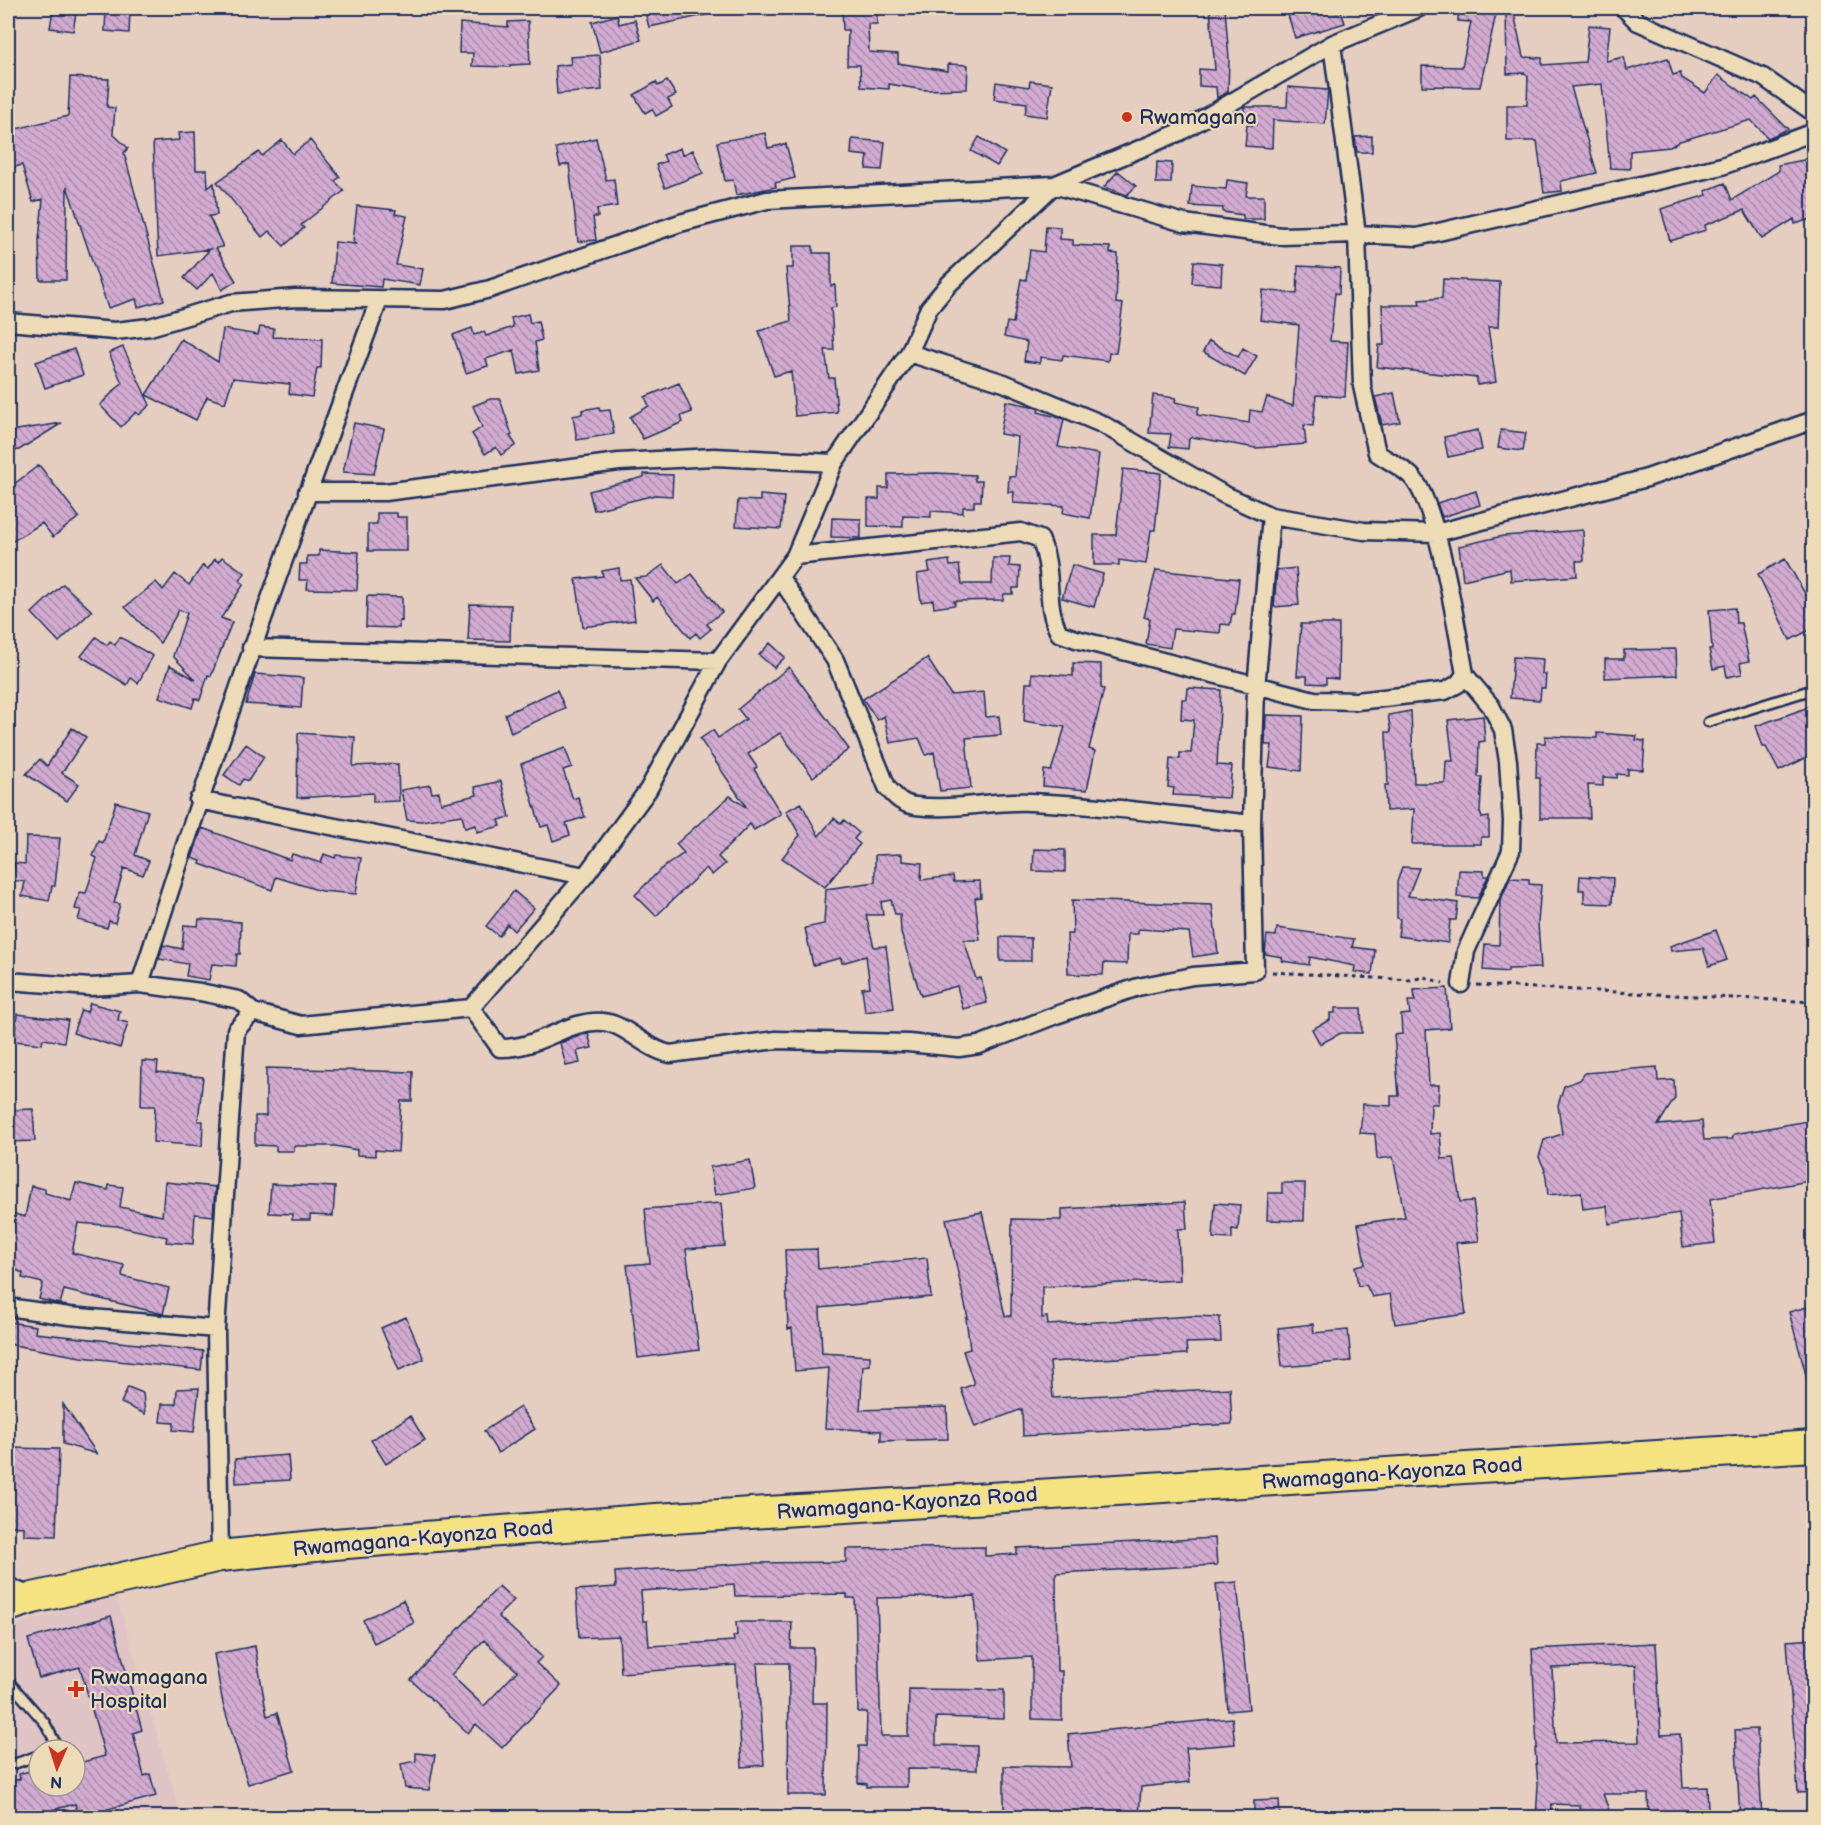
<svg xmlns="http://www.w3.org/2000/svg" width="1821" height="1825" font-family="'Balsamiq Sans',sans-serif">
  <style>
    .built { fill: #e0c3c5; fill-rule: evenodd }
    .building { fill: url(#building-back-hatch); stroke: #1b2f5e; stroke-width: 1.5; fill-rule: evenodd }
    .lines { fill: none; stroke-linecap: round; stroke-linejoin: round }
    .lane-casing { stroke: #1b2f5e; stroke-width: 13 }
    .street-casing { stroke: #1b2f5e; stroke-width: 21 }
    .highway-casing { stroke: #1b2f5e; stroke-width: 34 }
    .path { stroke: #1b2f5e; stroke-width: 3; stroke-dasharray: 4.5 4.5; stroke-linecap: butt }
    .lane { stroke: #eddbb8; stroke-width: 8 }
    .street { stroke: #eddbb8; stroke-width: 16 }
    .highway { stroke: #f5e382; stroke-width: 30 }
    .poi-dot { fill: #c8321e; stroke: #eddbb8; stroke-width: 2 }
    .labels { text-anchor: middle; stroke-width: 4.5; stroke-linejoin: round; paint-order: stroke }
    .poi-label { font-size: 21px; fill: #1b2f5e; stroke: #eddbb8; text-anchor: start }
    .street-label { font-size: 21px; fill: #1b2f5e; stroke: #eddbb8 }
  </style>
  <defs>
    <pattern id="building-back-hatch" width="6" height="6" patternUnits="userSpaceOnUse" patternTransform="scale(1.5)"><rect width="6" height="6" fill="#d3abd1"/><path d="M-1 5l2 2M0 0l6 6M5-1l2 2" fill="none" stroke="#aa8cad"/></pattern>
  </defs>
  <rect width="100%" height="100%" fill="#e5cdc0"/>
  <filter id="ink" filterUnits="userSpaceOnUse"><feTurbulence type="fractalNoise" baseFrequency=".0167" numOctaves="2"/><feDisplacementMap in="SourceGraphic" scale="12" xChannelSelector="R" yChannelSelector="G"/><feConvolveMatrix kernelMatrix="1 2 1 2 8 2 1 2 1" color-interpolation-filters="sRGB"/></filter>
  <g filter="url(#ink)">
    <path class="built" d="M116 1594 181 1817 8 1818V1628ZM39 1750H75V1786H39Z"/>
    <path class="building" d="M644 8H709L710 14 649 27Z
      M842 8 877 10V24H868L869 52 898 54V63L948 71V64L968 65 967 89 924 90 889 84V89L861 87 860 65H847L848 30H843Z
      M1225 8 1229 59 1228 92 1217 98 1216 87 1199 86V69L1215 70 1210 9Z
      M1295 8H1340L1345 23 1295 38 1288 15 1296 12Z
      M1459 8H1493L1496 14 1480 87 1422 86V66L1462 67 1471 22 1458 21Z
      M1513 8 1523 57 1542 58V65L1585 62 1589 25 1610 27 1606 61 1624 57 1627 70 1668 58 1673 75 1680 73 1682 78 1705 93 1718 75 1753 100 1756 97 1788 129 1768 138 1751 120 1680 141 1670 147 1630 151V169L1610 168 1602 84 1571 87 1597 173 1561 181 1562 191 1544 193 1537 141H1507V105H1527L1528 76 1525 73 1507 74 1506 9Z
      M106 9 130 11 129 33 105 31Z
      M53 10 76 13 73 31 50 28Z
      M617 15 619 24 635 20 641 40 600 52 592 22Z
      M528 21 530 64 510 65V67L472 66 473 53H459L460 23 508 27V22Z
      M600 55 602 90 557 94 555 66 571 64 570 57Z
      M70 77 109 79 107 107 115 108 113 134 128 148 124 153 164 300 138 307 136 299 108 308 67 186 66 280H40L39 240 43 199 33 202 22 165 8 169V131L68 116Z
      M667 81 676 95 668 99 672 107 656 116 652 109 645 113 634 95 656 82 658 86Z
      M1030 81 1052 84 1047 117 1025 114 1027 103 994 99 996 82 1029 87Z
      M1288 87 1328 90 1325 124 1273 120 1272 148 1245 146 1247 125H1256V119L1244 118V107H1287Z
      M195 132 196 170H207L208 188 214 183 217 215 209 216 223 247 216 248 236 281 222 290 213 273 197 290 184 278 210 249 158 256 153 142 179 140 178 133Z
      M765 133 768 148 786 144 795 178 775 183 776 187 736 195 733 180 725 181 717 142Z
      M1372 136V152H1357L1355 137Z
      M979 137 1005 153 997 166 971 151Z
      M596 138 606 180 614 179 617 206 597 209 598 217H593L596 240 578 242 569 164 560 166 556 148Z
      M852 139 885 142 882 170 866 169 868 156 851 154Z
      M282 140 293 154 310 140 340 177 335 181 344 191 301 225 304 228 284 246 269 231 262 237 217 182 259 152 262 156Z
      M680 148 682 155 693 150 703 173 665 188 656 165 666 161 663 155Z
      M1814 158V218L1795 224 1794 219 1762 239 1744 210 1705 225 1706 230 1670 241 1661 209 1707 195 1705 191 1725 183 1732 200 1779 171 1778 165Z
      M1157 162 1172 163 1171 183H1156Z
      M1118 171 1136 186 1127 195 1104 187Z
      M1227 180 1248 183 1246 196H1264V219H1243V215L1223 212V208L1190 206 1192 186 1226 189Z
      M357 206 396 210 395 214 407 216 396 265 423 269 420 285 382 279 381 287 332 283 335 242 356 244 353 241Z
      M1046 226 1060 227V239L1073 240V245L1110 247V253L1118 254 1116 303 1123 304 1116 353H1109L1108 361 1063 355 1062 360 1040 357V363L1024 361 1027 342 1004 337 1007 322 1013 323 1021 279 1026 280 1030 250 1044 252Z
      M793 246H813V253H831V286L835 285 836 307 831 308 834 350H825L829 378H834L837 412 795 416 791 371 774 376 759 331 791 321 786 268H793Z
      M1194 261 1222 264 1221 285 1192 283Z
      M1298 266 1340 268 1339 294 1335 293 1330 341 1348 342 1345 397 1316 395 1313 426 1304 425 1306 444 1256 448 1192 437 1189 439 1188 449 1169 447 1171 434 1149 433 1153 395 1176 398 1175 402 1199 407 1197 415 1249 423 1250 410 1262 412 1267 397 1293 406 1299 325 1260 320 1263 290 1297 294Z
      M1443 279 1500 282 1498 327H1488L1496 382 1477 385V378L1377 367 1379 345H1384L1382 305H1420L1419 300 1442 298Z
      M528 314 530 323 538 321 542 340 535 342 539 370 519 374 514 350 486 359 488 366 466 373 453 335 472 328 474 335 484 332 486 336 513 327 511 318Z
      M260 327 274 329 273 337 322 339 321 368H317L312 397 289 394 290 384 233 378 225 403 207 397 196 420 146 395 181 339 218 362 223 329 258 335Z
      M1209 341 1238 357 1243 348 1257 356 1245 376 1203 352Z
      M123 347 150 405 139 415 136 412 121 427 100 405 122 383 109 353Z
      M74 349 83 375 45 388 36 362Z
      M679 383 692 412 681 416 683 422 643 439 630 417 649 406 645 397Z
      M1394 393 1400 422 1382 425 1375 397Z
      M490 399H500L512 435 510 436 516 445 501 455 496 447 485 454 472 434 482 427 473 406Z
      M1006 401 1031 406 1039 409 1038 412 1064 419 1058 447 1099 454 1090 518 1063 513 1064 506 1013 503 1014 492H1008L1009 476 1015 477 1018 437 1000 434Z
      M599 407 600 411 610 410 614 434 577 440 573 416 582 414V410Z
      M62 423 19 450 8 452V436L17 430Z
      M354 423 384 429 374 474 343 472Z
      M1478 430 1482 450 1448 457 1444 437Z
      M1501 430 1526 433 1523 451 1498 448Z
      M39 465 79 517 53 537 42 523 8 544V493L15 488 13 485Z
      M1123 469 1161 473 1155 530H1151L1146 564 1119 560V565H1094V535H1116Z
      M936 473 975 475V481H982L981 501H974V507H963V513L931 511V517L903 516V527L868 526V499H879V488H888V474Z
      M644 474 673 475 672 496 655 495 594 510 589 491 644 477Z
      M1476 491 1480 505 1442 517 1437 503Z
      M760 495 784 497 781 529 736 526 738 500 760 501Z
      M377 513H397V517H407V551H368V524H377Z
      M832 518 861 519V538L831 537Z
      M1583 530 1584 561H1576L1577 576 1511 581 1510 569 1463 580 1459 546 1503 536Z
      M319 550 359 552 357 590 307 589 308 580H299L300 564H307V556H319Z
      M222 557 245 573 240 581 244 584 221 618 232 622 211 676 208 675 200 700 195 698 192 708 159 697 170 665 196 680 173 656 187 613 179 610 160 643 125 607 156 582 163 590 175 574 189 585 203 565 208 569 215 559 218 562Z
      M993 558H1010L1009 566 1020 567 1019 588H1013V594H1004L1003 600 954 601 955 605 934 608 933 600 921 602 917 574 930 572 928 563 949 560 950 566 959 565 962 584H992Z
      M1785 559 1807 597 1814 593V628L1790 640 1758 574Z
      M663 565 678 584 692 574 722 612 707 624 711 629 700 638 696 633 690 638 657 597 653 601 635 578 646 577Z
      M1072 565 1103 574 1094 607 1062 598Z
      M619 568 620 580 630 579 635 620 583 627 576 579 603 576 602 571Z
      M1296 568 1299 605 1274 607 1277 570Z
      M1156 570 1239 579 1235 614H1232L1230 625 1221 624 1220 633 1173 629 1170 648 1146 644 1150 619 1144 617Z
      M63 584 92 611 59 642 32 613Z
      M367 596 402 597V621L399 620V628L366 627Z
      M470 604 511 605 510 641 468 640Z
      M1735 608 1736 623H1741L1749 661 1740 663 1742 674 1727 677 1725 666 1713 669 1709 649H1712L1709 610Z
      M1301 624H1339L1338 679 1326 678V684L1307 683V676H1297Z
      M96 637 107 645 110 641 115 645 120 637 153 656 138 683 131 678 127 685 81 656Z
      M770 643 785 657 774 668 759 655Z
      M1676 649 1677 675 1605 678V659H1624V650Z
      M1513 657 1543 659 1542 674H1546L1545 688H1541L1540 700 1510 698Z
      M927 658 951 695 984 692 986 717 999 716 1001 735 966 738 971 788 940 791 934 752 926 755 919 738 890 743 884 716 877 720 863 699Z
      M1073 663 1101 664V688L1104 689 1089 749 1095 751 1087 790 1043 786 1044 770 1051 771 1065 727 1024 721 1026 683H1032V673L1073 676Z
      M789 667 849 749 813 777 780 733 748 754 757 767 754 769 781 814 754 830 750 824 718 857 725 864 712 875 706 868 656 916 635 895 661 869 684 853 676 844 730 796 747 808 700 739 713 730 718 738 746 719 738 709Z
      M255 674 303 678 301 708 246 704Z
      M1188 688 1221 690 1217 765 1232 766 1229 798 1173 795 1174 788 1168 787 1170 758 1180 759V753H1191L1194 720 1181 719 1182 699H1187Z
      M557 690 565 708 511 733 505 714Z
      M1806 708 1814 726V754L1779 771 1766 747H1763L1756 726Z
      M1411 711 1414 783H1445L1446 761H1453L1448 720 1483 716 1485 741 1479 742 1478 777H1482L1480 812 1482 818 1489 817V837H1481V844H1412L1414 809 1386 811 1385 785H1388L1386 732H1391L1388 715Z
      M1266 715 1303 716 1301 771 1269 767 1272 745H1265Z
      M72 728 86 737 62 773 79 784 67 801 26 774 40 759 47 766Z
      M298 733 355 737 353 766 398 764 399 801 373 802V793L297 798Z
      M1597 733 1637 736 1636 740 1645 741 1643 770 1628 769V775L1617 774V778L1603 777V786L1588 785 1590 818H1540V778H1536L1537 743H1545V736L1597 738Z
      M246 744 264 757 248 781 243 779 239 785 224 775Z
      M565 748 572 767 563 770 573 799 578 797 585 817 566 823 570 835 553 841 548 825 541 827 521 764Z
      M501 781 510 817 499 820 501 826 477 832 476 825 465 828 462 815 421 821 407 820 401 790 430 785 432 793 439 792 441 803 477 795 475 787Z
      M116 802 148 811 135 855 149 861 143 875 124 868 114 903 120 904 115 923 109 921 107 928 78 920 81 910 75 909 80 892 86 893 97 858 93 856 99 841 103 843Z
      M801 803 819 836 834 818 841 824 844 820 859 833 854 839 860 844 825 887 782 858 800 835 786 811Z
      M202 828 290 860 292 854 321 863 324 854 335 858 336 855 361 858 356 894 321 891 276 877 272 890 200 864 201 861 192 858Z
      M26 837 60 838 55 886H52L49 901 22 896 25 882 12 880 15 863 25 864Z
      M1034 849 1065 850V872L1033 871Z
      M902 854V861L922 863 921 880 953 876 954 882 980 881 981 897 975 898 980 940H964L976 979 981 978 987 1003 963 1009 957 986 921 996 901 933 900 914H895L891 900 881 902 883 915H866L874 947 886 946 894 1008 865 1012 862 988 870 987 866 956 842 963 841 958 813 965 805 928 824 924 826 889 875 882V855Z
      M1402 867 1419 868 1408 896 1458 903 1456 920H1450L1448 943 1398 936 1400 919 1397 918V882Z
      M1459 870 1484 871V876H1488L1478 898 1457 897Z
      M1580 876 1613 878 1612 904 1584 903V890H1579Z
      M1510 878 1529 879V884L1541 885 1538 923 1541 968 1508 969V972L1483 970 1485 944 1499 945 1500 902Z
      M514 891 534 908 514 931 507 924 499 936 486 926Z
      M1072 900 1212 905 1218 953 1193 957 1189 932 1138 929V934H1128L1127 964 1104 963 1103 975 1068 974 1067 934H1073Z
      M199 919 241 922 240 954H237L236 966 212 964 209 980 186 976 188 964 159 959 163 945 182 949 184 925 198 926Z
      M1277 928 1354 939 1352 947 1375 950 1372 974 1354 972 1355 966 1310 957 1309 965 1282 961V957L1265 954 1267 935 1276 936Z
      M1716 930 1727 960 1709 966 1703 948 1671 951 1670 946Z
      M1000 937 1031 938V961H1000Z
      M1447 988 1450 1028 1426 1030 1429 1085H1439L1438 1104H1431L1430 1134 1440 1133 1442 1159 1454 1158 1460 1202 1473 1201 1479 1241 1456 1243 1466 1314 1395 1324 1390 1294 1372 1297 1366 1285 1358 1286 1355 1266 1365 1264 1358 1224 1405 1217 1393 1157 1377 1159 1375 1134 1360 1133 1363 1104 1391 1106V1096H1399L1394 1035 1402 1034 1401 1015 1410 1014 1408 1001H1415L1414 990Z
      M90 1003 120 1011 118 1020 128 1023 120 1048 73 1033 81 1010 87 1012Z
      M1335 1008H1361L1362 1033H1341L1320 1044 1312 1029 1330 1020V1013H1335Z
      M17 1014 68 1020 64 1042 43 1039 42 1044 14 1041Z
      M588 1033 592 1048 577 1051 580 1063 566 1066 560 1043Z
      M142 1061 158 1062 157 1072 203 1077 198 1121H203L202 1146 153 1142 155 1106H141Z
      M1657 1067 1658 1081 1674 1080 1675 1098 1658 1125 1702 1121 1704 1140 1732 1139 1734 1134 1814 1120V1180L1710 1199 1715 1243 1683 1247 1679 1213 1609 1224 1607 1206 1583 1209 1581 1192 1548 1195 1545 1170 1539 1157 1544 1140 1562 1134 1558 1105 1564 1086 1580 1080 1585 1073Z
      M266 1068 413 1072 412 1101H401L398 1152 375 1150V1156L357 1155V1150L335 1146H294V1151H276V1146L255 1145V1116H266Z
      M33 1109 35 1141 8 1142V1110Z
      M750 1160 755 1188 715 1195 710 1167Z
      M165 1182 215 1187 213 1216 195 1214 193 1244 166 1242 167 1237 117 1226 78 1223 72 1253 124 1265 122 1276 169 1288 163 1314 64 1290 60 1304 39 1299 43 1283 22 1278 23 1273 8 1267V1212L25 1217 31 1186 45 1189V1193L71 1201 76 1183 108 1190 109 1185 123 1187 120 1207 162 1216Z
      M1282 1183H1305L1304 1221 1267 1220 1268 1193H1282Z
      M271 1184 335 1187 333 1216 310 1215V1220H292V1214L269 1213Z
      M1185 1202 1187 1229H1178L1180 1280 1042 1287V1318L1047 1317 1048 1325 1192 1316 1220 1317 1221 1342 1186 1343 1187 1354 1050 1362 1053 1398 1230 1388 1232 1424 1023 1436 1022 1409 975 1427 961 1389 974 1384 963 1351 970 1349 966 1318H968L946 1219 982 1212 1005 1316H1011L1012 1219 1062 1220V1209Z
      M721 1203 725 1246 686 1249 699 1350 638 1358 627 1265 650 1263 645 1209Z
      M1215 1203 1240 1205 1238 1230 1232 1229V1239L1213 1238Z
      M817 1249 818 1269 927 1258 931 1297 820 1308 822 1353 870 1356V1365L863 1366 860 1410 947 1407 948 1439 881 1441V1431L825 1428 829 1368 795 1371 792 1328 788 1329 785 1250Z
      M1814 1305V1385L1809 1386 1789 1312Z
      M406 1317 424 1359 399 1370 381 1328Z
      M8 1322 36 1326 35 1333 203 1351 201 1370 81 1357 8 1344Z
      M1313 1324 1314 1333 1348 1330 1351 1361 1282 1367 1278 1328Z
      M128 1387 143 1393 145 1414 121 1403Z
      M199 1388 194 1432 173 1430 174 1423 160 1422 162 1404H176L177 1389Z
      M63 1404 97 1454 63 1444Z
      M520 1407 535 1429 498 1453 484 1431Z
      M410 1416 425 1440 386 1464 371 1440Z
      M8 1448 59 1449 56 1536 24 1535V1527L8 1526Z
      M288 1455 290 1480 236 1483 235 1459Z
      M1215 1538 1217 1565 1056 1573 1057 1671H1062V1720L1032 1719V1657L980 1660 975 1596 877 1598 881 1736H908L909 1689 1004 1690V1719L936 1717V1745L977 1746V1770L907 1769V1787H867V1784L858 1783 859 1746H866L867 1712H858L855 1598H847V1594L735 1596 734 1584 641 1591 643 1621H647L649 1646 734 1641 733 1636 737 1635 736 1622H792L791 1648H813L812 1703H827L826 1795H788L789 1663H757L764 1765 742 1767 736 1665 621 1673 619 1636 579 1638 576 1590 616 1587 615 1572 751 1563 846 1562V1549L985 1547V1556L1017 1554V1548Z
      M1237 1582 1249 1709 1228 1711 1216 1584Z
      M499 1586 514 1600 498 1616 542 1657 536 1663 561 1686 502 1748 476 1724 468 1733 411 1680ZM484 1640 517 1671 484 1706 451 1675Z
      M403 1600 414 1623 374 1643 363 1620Z
      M111 1616 142 1730 133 1733 144 1776 150 1774 156 1796 108 1809 110 1818H79L75 1804 22 1818H8V1782L20 1779 19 1774 39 1768V1786H75V1764L105 1756 80 1667 39 1678 28 1639Z
      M1814 1639V1792L1798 1793 1787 1641Z
      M1656 1643 1661 1735 1680 1734 1683 1788 1707 1787 1708 1809 1669 1811 1670 1818H1649L1648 1794H1603L1612 1818H1584L1579 1805 1552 1804 1550 1818H1536L1538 1785 1535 1749 1537 1748 1532 1649ZM1636 1665 1639 1742 1556 1743 1552 1668Z
      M255 1646 267 1716 277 1713 294 1770 248 1784 223 1704 214 1654Z
      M1232 1718 1235 1744 1186 1748 1190 1782 1141 1787 1139 1815 1099 1814V1818H1004V1766L1071 1767 1068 1734Z
      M1757 1729 1762 1818H1740L1735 1730Z
      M416 1753 435 1755 429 1790 405 1788 401 1764 416 1761Z
      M1279 1800 1280 1818H1254V1801Z"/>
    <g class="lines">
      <g class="lane-casing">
        <path id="lane" d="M1708 722 1814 689
          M8 1674 10 1683 45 1723 54 1740 51 1750
          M8 1761 14 1764 39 1755"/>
      </g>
      <g class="street-casing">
        <path id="street" d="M1624 8 1638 22 1763 77 1814 113
          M8 322 115 331 150 327 231 303 296 298 445 300 490 289 680 223 767 200 1054 185 1184 223 1281 236 1357 234 1417 237 1722 166 1814 132
          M909 353 1004 383 1102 424 1223 494 1271 516 1364 531 1436 533 1647 478 1814 420
          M307 492H385L619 462 714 457 834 463
          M795 556 1021 532 1040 539C1055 573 1043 601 1059 633L1076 639 1314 700 1357 701 1445 691 1458 684 1465 674C1457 632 1438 503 1411 476 1401 467 1387 460 1377 453L1362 386 1357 234 1332 44
          M781 579 835 660 887 787C895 797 903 805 916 806 954 811 993 800 1030 802 1104 805 1178 816 1252 824
          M251 648 718 661
          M198 800 585 876
          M8 981 90 987 140 984 200 992 239 1000 253 1012
          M140 984C213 753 295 526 379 300
          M1461 984 1466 951 1511 851 1512 821 1508 761 1503 730 1491 706 1465 675
          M471 1008 500 1048C541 1049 567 1019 603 1022 626 1024 645 1049 670 1054L776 1040 908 1043 959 1048 979 1045 1056 1015 1138 987 1193 976 1255 971 1252 824 1256 688 1271 516
          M8 1307 69 1316 216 1329
          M220 1556 216 1329 236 1030 253 1012 301 1025 471 1008 585 876 648 790 718 661 795 556 834 463 909 353 929 308 949 284 1054 185 1180 132 1332 44 1419 8
          M8 1586 32 1597"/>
      </g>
      <g class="highway-casing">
        <path id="highway" d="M8 1606 33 1598 220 1556 334 1544 656 1519 1814 1446"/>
      </g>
      <path class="path" d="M1272 972 1411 980 1424 977 1443 983
        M1477 985 1814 1002"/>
      <use href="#lane" class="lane"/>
      <use href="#street" class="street"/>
      <use href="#highway" class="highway"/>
    </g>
  </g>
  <g class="poi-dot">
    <circle cx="1127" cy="117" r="6"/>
    <path d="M73 1680h6v6h6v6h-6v6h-6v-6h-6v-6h6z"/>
  </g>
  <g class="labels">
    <g class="poi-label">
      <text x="1139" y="124">Rwamagana</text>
      <text x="90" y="1684">Rwamagana<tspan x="90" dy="24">Hospital</tspan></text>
    </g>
    <g class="street-label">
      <text transform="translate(1392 1473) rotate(-4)" y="7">Rwamagana-Kayonza Road</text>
      <text transform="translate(907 1503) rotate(-4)" y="7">Rwamagana-Kayonza Road</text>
      <text transform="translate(423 1538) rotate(-5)" y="7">Rwamagana-Kayonza Road</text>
    </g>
  </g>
  <rect width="1821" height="1825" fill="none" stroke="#eddbb8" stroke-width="30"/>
  <rect x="15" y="15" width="1791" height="1795" fill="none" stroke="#1b2f5e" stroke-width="2" filter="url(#ink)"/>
  <g transform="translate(57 1768) rotate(183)"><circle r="28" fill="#eddbb8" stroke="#999694" stroke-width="1.5"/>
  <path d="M0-4.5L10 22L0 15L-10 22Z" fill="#c8321e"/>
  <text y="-9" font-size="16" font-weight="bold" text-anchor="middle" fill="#1b2f5e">N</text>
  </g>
</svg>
